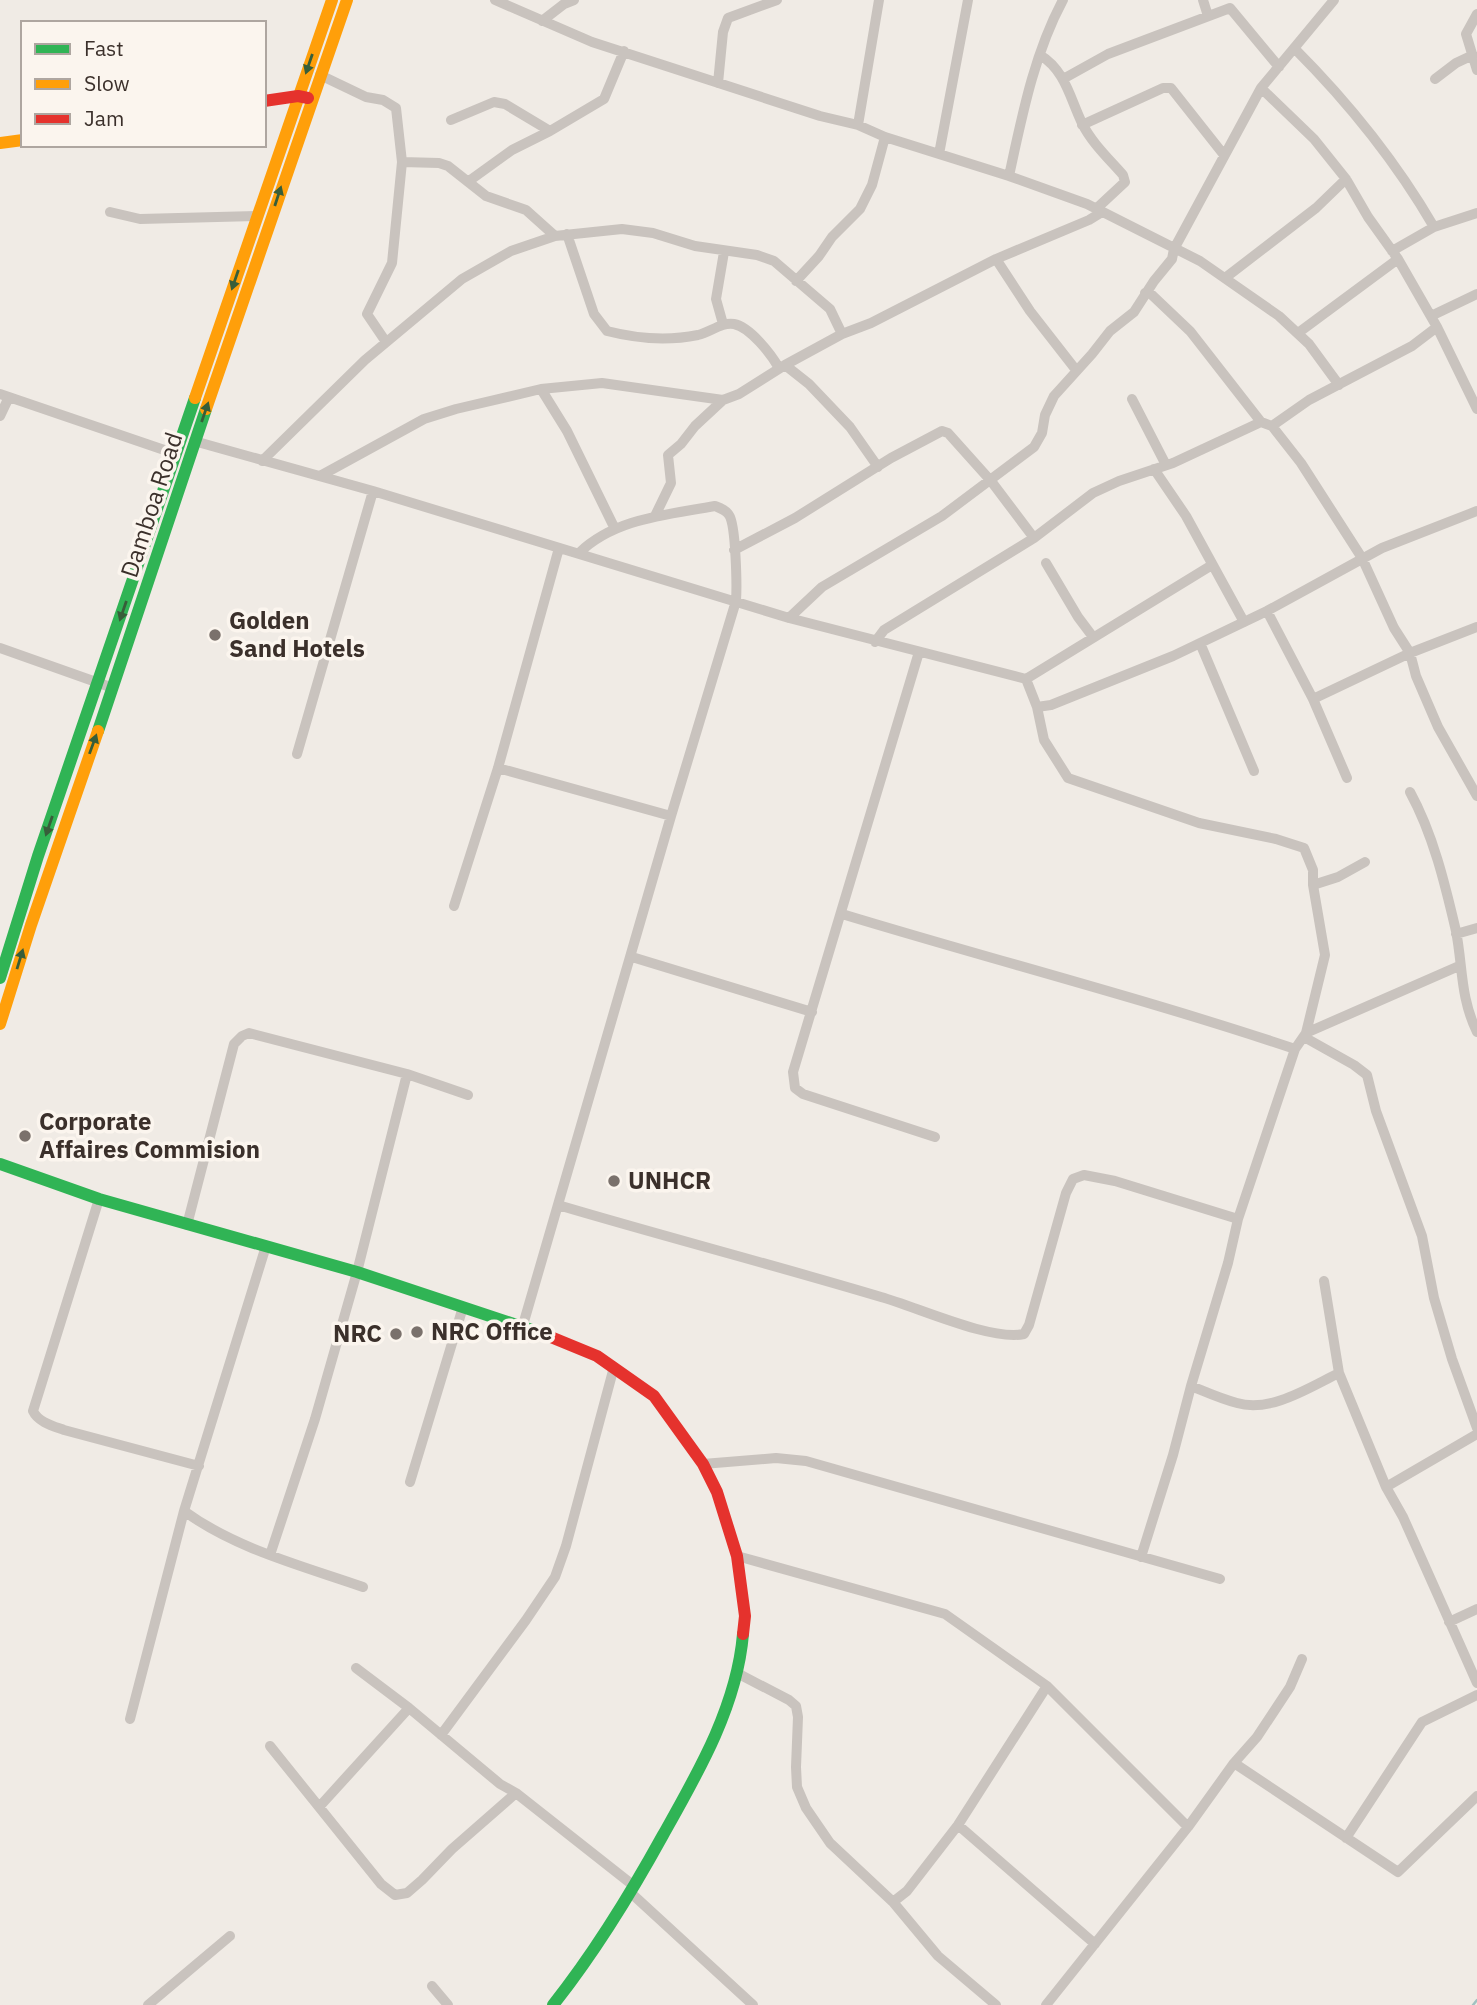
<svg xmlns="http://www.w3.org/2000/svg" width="1477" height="2005" font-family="'IBM Plex Sans',sans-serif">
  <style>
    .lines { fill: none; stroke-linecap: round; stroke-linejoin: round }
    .stream { stroke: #a1c2c1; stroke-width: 2.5 }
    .street { stroke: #c9c3be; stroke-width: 10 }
    .fast { stroke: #30b455; stroke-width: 12 }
    .slow { stroke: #ff9f0a; stroke-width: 12 }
    .jam { stroke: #e5322d; stroke-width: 12 }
    .oneway { fill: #375e3a }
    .poi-dot { fill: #7a716c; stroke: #fbf5ee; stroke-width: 2.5 }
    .labels { text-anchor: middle; stroke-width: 7; stroke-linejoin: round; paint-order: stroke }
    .street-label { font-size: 24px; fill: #3b302b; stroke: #fbf5ee }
    .poi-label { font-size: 24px; font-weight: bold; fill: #3b302b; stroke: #fbf5ee; text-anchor: start }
  </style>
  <rect width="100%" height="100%" fill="#f0ebe5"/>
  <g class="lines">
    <path class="stream" d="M1473 2005 1477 2000"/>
    <path class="street" d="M495 0 592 42 820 116 858 125 885 137 1009 176 1087 204 1200 261 1279 316 1309 344 1339 385
      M1203 0 1208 16
      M1477 14 1466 34 1477 70
      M542 21 564 4 574 0
      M1294 48C1349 103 1395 160 1434 227
      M1040 55C1065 70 1070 98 1082 123 1091 142 1109 159 1123 175L1125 182 1096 209
      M320 75 366 97 383 100 396 108 402 162 392 263 367 314 386 342
      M1063 79 1108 54 1230 8 1279 67
      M1435 79 1456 63 1473 55
      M718 83 723 32 728 18 777 0
      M1261 88 1314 139 1346 179 1368 217 1398 259 1437 327 1477 409
      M451 120 494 102 505 104 550 131
      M858 125 879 0
      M1082 125 1163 88H1171L1224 155
      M939 154 968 0
      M402 162 439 163 448 166 486 196 526 210 555 236
      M1009 176C1022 116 1034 54 1063 0
      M469 181 512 150 550 131 604 99 624 51
      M110 212 140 219 257 216
      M567 234 594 314 607 331C638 339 668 341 698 335 711 332 721 322 734 324 750 327 771 354 779 368
      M1392 251 1434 227 1477 213
      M996 259 1030 311 1076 370
      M1225 278 1316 208 1346 179
      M796 281 819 256 832 237 860 209 872 185 885 137
      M1145 293H1150L1190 331 1261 422 1272 426 1301 463 1362 558 1394 628 1410 653 1416 676 1438 727 1477 796
      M1431 316 1477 294
      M723 324 716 299 724 252
      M1298 333 1398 259
      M785 365 809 384 850 427 878 467
      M541 389 567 431 615 529
      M0 394 176 454
      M1132 399 1166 465
      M0 416 9 397
      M1272 426 1309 400 1412 346 1437 327
      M194 441 373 491 789 618 1026 679 1037 707 1051 705 1173 656 1267 611 1382 548 1477 511
      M262 461 365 360 462 279 511 251 555 236 622 229 653 233 695 246 757 255 774 261 830 309 842 334
      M1154 469 1186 516 1244 622
      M320 476 424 419 456 409 541 389 602 383 723 400 739 394 785 365 842 334 871 323 996 259 1089 220 1102 212
      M655 516 671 483 668 455 681 444 695 426 723 400
      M734 550 795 518 891 458 942 431 948 433 991 481 1034 538
      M1046 563 1078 617 1093 637
      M1267 611 1313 699 1347 778
      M789 618 822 587 942 516 1034 447 1042 433 1045 415 1054 396 1092 354 1110 331 1134 312 1154 281 1172 259 1174 249 1261 88 1334 0
      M875 642 884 630 1034 538 1093 493 1119 481 1173 463 1261 422
      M1200 643 1254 771
      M0 648 113 688
      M919 652 793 1072 795 1088 803 1094 935 1137
      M1026 679 1212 565
      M1313 699 1410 653 1477 627
      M1037 707 1044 740 1068 778 1199 823 1276 839 1304 848 1313 870V885L1325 955 1306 1033
      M297 754 373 491
      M498 768 671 816
      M1410 792C1433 834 1445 884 1456 931 1463 967 1460 997 1477 1032
      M1313 885 1338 877 1365 862
      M454 906 498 768 559 548
      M842 914C993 960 1146 999 1295 1049
      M1456 934 1477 928
      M632 957 812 1012
      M1304 1037 1354 1065 1367 1075 1376 1111 1422 1236 1434 1298 1452 1359 1477 1428
      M99 1199 33 1411C38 1422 53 1426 64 1430L199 1466
      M558 1205C666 1237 774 1265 881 1297 917 1307 990 1341 1024 1334L1029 1325 1066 1193 1073 1179 1084 1175 1115 1181 1238 1219
      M187 1225 234 1044 242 1036 249 1033 407 1074 468 1095
      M1324 1281 1339 1373 1386 1487 1403 1517 1477 1683
      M523 1325 671 816 736 601C737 586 736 525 729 515 726 510 720 508 715 506 667 515 615 518 579 553
      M1191 1386C1206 1392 1221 1399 1237 1403 1271 1413 1310 1387 1339 1373
      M703 1464 776 1458 806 1461 1220 1579
      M410 1482 463 1307
      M1386 1487 1477 1434
      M184 1511C236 1549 303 1566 363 1587
      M270 1555 315 1419 357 1272 407 1074
      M737 1556 945 1614 1047 1686 1188 1827
      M1141 1557 1173 1455 1191 1386 1228 1263 1238 1219 1295 1049 1306 1033 1459 966
      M1449 1622 1477 1609
      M356 1668 409 1708 500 1784 516 1793 634 1886
      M737 1673 789 1700 796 1706 798 1717 796 1767 797 1787 806 1808 830 1843 893 1902 938 1956 996 2005
      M130 1719 184 1511 266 1246
      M441 1735 526 1620 555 1577 566 1546 614 1367
      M270 1746 381 1884 395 1895 407 1893 422 1880 452 1849 516 1793
      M1234 1763 1398 1872 1477 1796
      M320 1806 409 1708
      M958 1825 1095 1944
      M1346 1838 1422 1722 1477 1695
      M631 1893 753 2005
      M893 1902 907 1891 958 1825 1047 1686
      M432 1986 448 2005
      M148 2005 230 1936
      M1046 2005 1188 1827 1234 1763 1257 1737 1290 1687 1302 1659"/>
    <path class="fast" d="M98 731 206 409
      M0 978 38 856 195 398
      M0 1164 99 1199 357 1272 541 1333
      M553 2005C595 1952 630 1895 663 1835 698 1773 737 1706 743 1634"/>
    <path class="slow" d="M0 143 23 140
      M195 398 332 0
      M206 409 347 0
      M0 1024 31 925 98 731"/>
    <path class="jam" d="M264 101 298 96 308 98
      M541 1333 597 1356 654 1396 703 1464 717 1492 737 1556 745 1616 743 1634"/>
  </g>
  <defs><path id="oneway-solid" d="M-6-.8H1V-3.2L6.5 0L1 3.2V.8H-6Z" transform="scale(1.75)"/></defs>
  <g class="oneway">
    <use href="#oneway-solid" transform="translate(309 64) rotate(109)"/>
    <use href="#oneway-solid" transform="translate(278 196) rotate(-72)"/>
    <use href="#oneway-solid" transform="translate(235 280) rotate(109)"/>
    <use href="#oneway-solid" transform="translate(205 412) rotate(-71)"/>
    <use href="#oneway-solid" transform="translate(123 611) rotate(109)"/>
    <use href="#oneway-solid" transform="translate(93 744) rotate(-70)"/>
    <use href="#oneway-solid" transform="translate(49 826) rotate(109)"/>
    <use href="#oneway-solid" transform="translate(20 959) rotate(-73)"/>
  </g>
  <g class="poi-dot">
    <circle cx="215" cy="635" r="7"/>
    <circle cx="25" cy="1136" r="7"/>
    <circle cx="614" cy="1181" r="7"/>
    <circle cx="417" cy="1332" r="7"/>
    <circle cx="396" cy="1334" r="7"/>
  </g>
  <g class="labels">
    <g class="street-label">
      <text transform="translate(152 505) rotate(-72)" y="8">Damboa Road</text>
    </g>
    <g class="poi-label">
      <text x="229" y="629">Golden<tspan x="229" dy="28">Sand Hotels</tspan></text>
      <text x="39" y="1130">Corporate<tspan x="39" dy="28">Affaires Commision</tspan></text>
      <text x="628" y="1189">UNHCR</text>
      <text x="431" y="1340">NRC Office</text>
      <text x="382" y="1342" text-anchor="end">NRC</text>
    </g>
  </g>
  <rect x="21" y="21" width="245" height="126" fill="#fbf5ee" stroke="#aea6a0" stroke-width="2"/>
  <rect x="35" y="44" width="35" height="10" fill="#30b455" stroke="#aea6a0" stroke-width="2"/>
  <text x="84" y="56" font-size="21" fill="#3b302b">Fast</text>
  <rect x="35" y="79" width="35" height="10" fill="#ff9f0a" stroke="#aea6a0" stroke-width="2"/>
  <text x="84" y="91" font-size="21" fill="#3b302b">Slow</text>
  <rect x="35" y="114" width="35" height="10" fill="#e5322d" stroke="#aea6a0" stroke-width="2"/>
  <text x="84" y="126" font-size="21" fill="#3b302b">Jam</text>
</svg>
